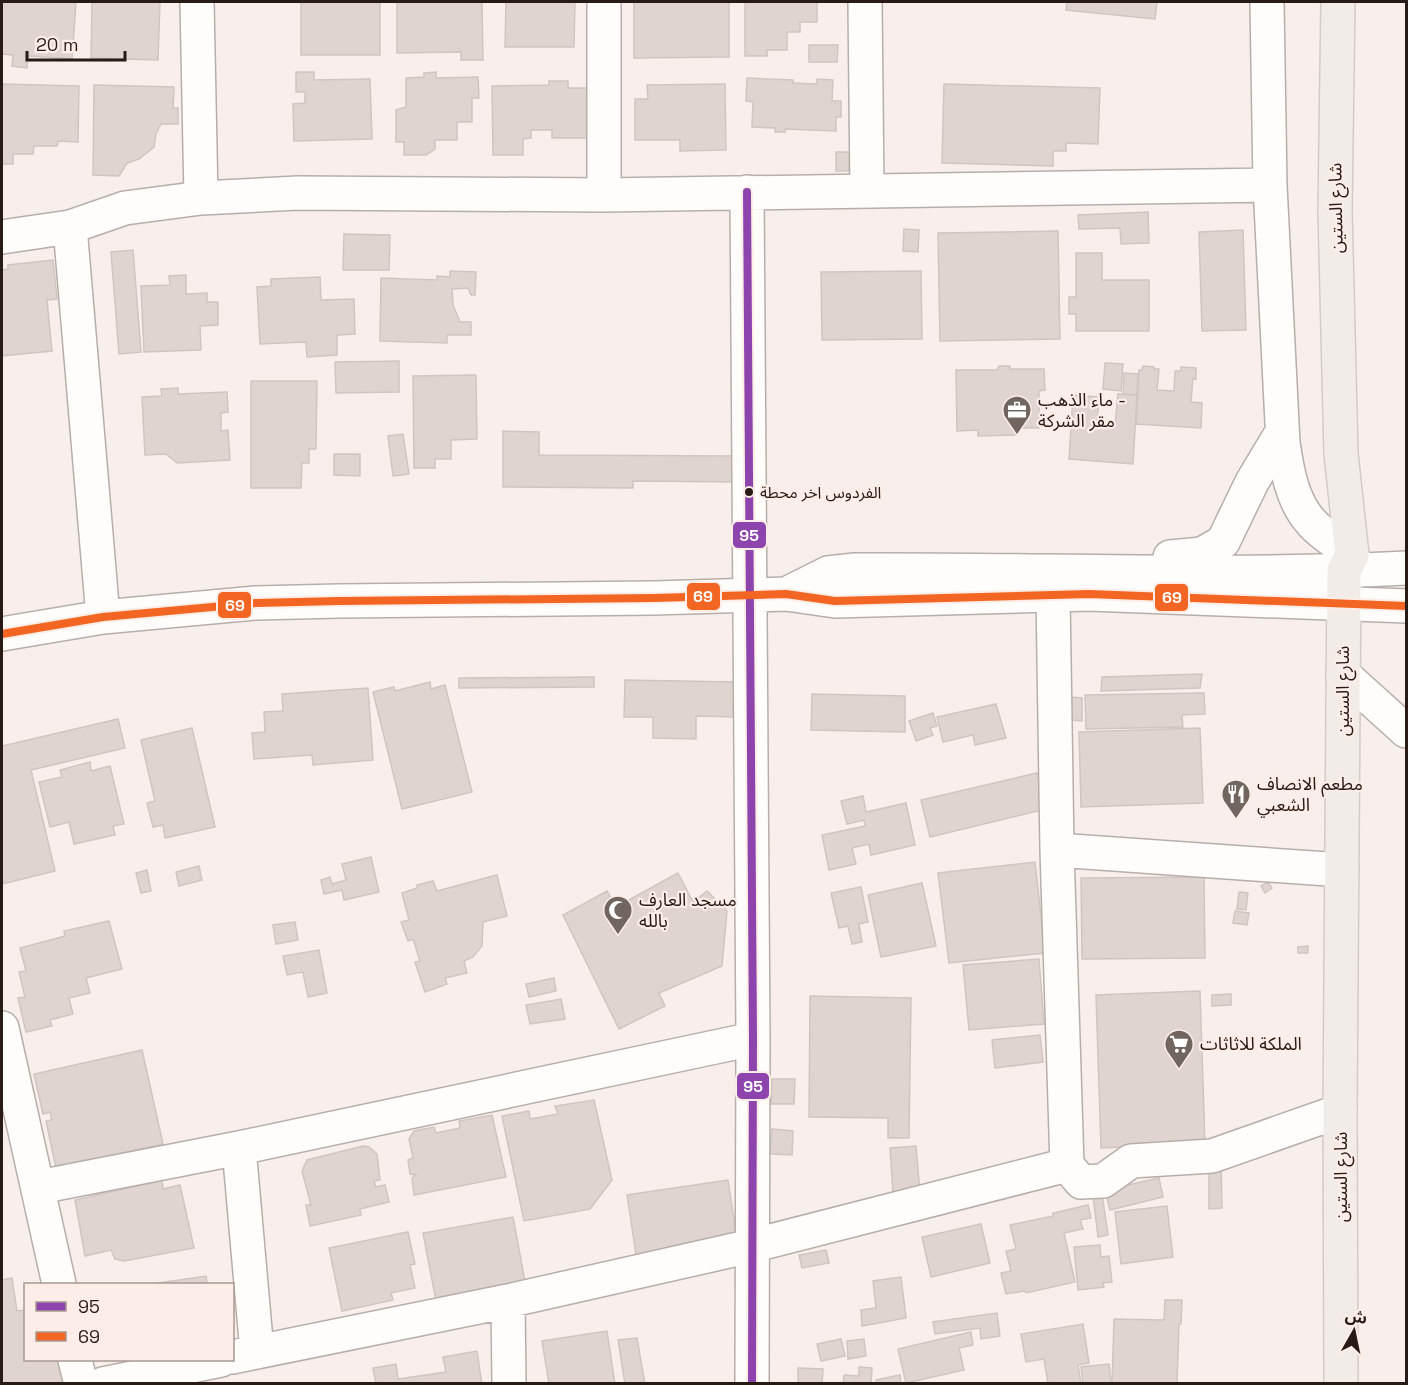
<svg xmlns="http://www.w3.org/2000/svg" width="1408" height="1385" font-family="'Space Grotesk','Noto Sans Arabic',sans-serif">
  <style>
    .building { fill: #dfd4cf; stroke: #d0c5c1; stroke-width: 1.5 }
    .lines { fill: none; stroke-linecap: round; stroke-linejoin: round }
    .minor-casing { stroke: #b8aea9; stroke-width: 36 }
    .major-casing { stroke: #d2ccc9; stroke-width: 36 }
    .minor { stroke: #fefdfc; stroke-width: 33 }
    .major { stroke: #f2ece9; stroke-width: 33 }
    .bus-1-casing { stroke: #fdede7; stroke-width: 12 }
    .bus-2-casing { stroke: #fdede7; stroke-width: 12 }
    .bus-1 { stroke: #8e44ad; stroke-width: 8 }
    .bus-2 { stroke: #f26522; stroke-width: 8 }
    .bus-dot { fill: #281b15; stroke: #fdede7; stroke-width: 2 }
    .labels { text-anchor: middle; stroke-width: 4.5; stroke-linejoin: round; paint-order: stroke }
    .bus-label { font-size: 16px; fill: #281b15; stroke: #fdede7; text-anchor: start }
    .street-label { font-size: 18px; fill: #281b15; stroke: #fdede7 }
    .poi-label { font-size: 18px; fill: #281b15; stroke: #fdede7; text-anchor: start }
    .line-badge { stroke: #fdede7; stroke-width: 2 }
    .badge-label { font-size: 16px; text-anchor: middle; font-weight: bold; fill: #fff }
  </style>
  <rect width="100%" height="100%" fill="#f8efec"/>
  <path class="building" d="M2 2H76L72 59 28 56 27 68 12 66 13 55 2 54Z
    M92 2H160L158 60 91 58Z
    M301 2H380V55H301Z
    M397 2H482L483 60H461V52L397 53Z
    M506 2H575L574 47H505Z
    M634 2H729V57L634 58Z
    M745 2H817V22H800V32H787V50H767V56H745Z
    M1067 2H1157L1155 19 1066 10Z
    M809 45H838L837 62H809Z
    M296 72H314V80L370 79 372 139 294 141 293 104 305 103V92H296Z
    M436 72V78L478 77 479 98H472V122H457V140H435V149L426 155H404V142H396V110L406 107V78L424 77V73Z
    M747 78 793 80V83L817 84V79L833 80 832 101H841V117H836V131L785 129V132H775V128L752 127 753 102 746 101Z
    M549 81H568V88H598L599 138H552V130H531V138L523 139V155H493L492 86 549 85Z
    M2 84 79 86 78 142 58 141 57 146H34L33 154H13V164H2Z
    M725 84 726 150 680 151V140H635V99H648L647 85Z
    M944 84 1100 88 1098 144 1066 143V151H1053V166L942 163Z
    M94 85 174 87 173 108H178V124H161L156 134 154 147 139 159 127 163 119 176 93 175Z
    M836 152H850L849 171H836Z
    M1148 212 1149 243 1121 244 1120 228 1079 229 1078 215Z
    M904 229 919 230 918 252 903 251Z
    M1243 230 1246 330 1202 331 1199 232Z
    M1058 231 1060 339 940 341 938 233Z
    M344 234 390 235 389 270H343Z
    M133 250 141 352 119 354 111 252Z
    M1076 253H1102V280H1149V331H1076V314H1069V297H1076Z
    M53 260 57 299 47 300 52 351 2 356V270L8 269V265Z
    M450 271 476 272 475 295H471L468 288 452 289 453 305 460 322H471V335H447V343L380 341 381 278 437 280V276L450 277Z
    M921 271 922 339 822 340 821 272Z
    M186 275V294L207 293V302H218V325L200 326 201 350 144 352 141 286 170 285 169 276Z
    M320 277 321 300 354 299 355 334 337 335V355L307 357 306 342 260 344 257 287 271 286V279Z
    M399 361V392L336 393 335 362Z
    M1105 363 1123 364 1121 391 1103 389Z
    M999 366H1010V369H1044L1045 390 1039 391V428H1020L1017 435 978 436V430L957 431 956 370H997Z
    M1143 366 1154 367V369H1159L1157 390 1174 391 1175 371H1181V367L1196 368V379L1193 378 1191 402 1202 403 1201 428 1136 424 1139 370H1142Z
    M1124 373 1138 374 1137 395 1123 394Z
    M476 375 477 439 451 440V459H435V468H414L413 376Z
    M251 381H317L316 449H309V463H302L301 488H251Z
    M178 388V394L227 392 228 412 221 413V431L228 430 230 460 177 463 166 454 145 455 142 397 162 396 161 389Z
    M1118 394 1137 395 1133 464 1069 459 1073 395 1099 397 1097 424 1115 425Z
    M503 431 539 432V455L739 456V482L633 481V488L503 487Z
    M403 434 409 474 393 476 388 436Z
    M334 454H360V476L334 475Z
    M1202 674 1200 688 1101 691 1102 677Z
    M594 677V687L459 688V678Z
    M625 680 734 682 733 717 696 716V739L653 738V717H624Z
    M430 682 431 689 445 685 472 792 402 809 373 692 394 687 395 691Z
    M368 688 373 760 313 765 312 755 254 759 252 733 265 732 264 712 283 711 282 694Z
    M1204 693 1205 714 1182 715 1183 727 1086 729 1085 695Z
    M812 694 905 696V732L811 730Z
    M1071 697 1082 698V721L1070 720Z
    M996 704 1006 738 975 745 973 735 943 742 937 717Z
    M933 713 937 726 930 728 933 735 916 741 909 721Z
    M118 719 125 748 31 770 55 871 2 884V746Z
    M192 728 215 827 165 838 163 825 153 827 147 803 155 801 141 740Z
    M1200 728 1203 803 1081 807 1079 732Z
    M90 762 91 771 110 766 124 824 113 826 115 835 74 844 69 822 50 827 39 782 62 777 60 770Z
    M1037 773 1046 809 930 837 921 800Z
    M863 796 866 812 906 803 915 845 871 855 869 844 852 848 856 864 829 870 822 835 865 826 864 820 847 824 841 801Z
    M371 857 379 892 344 900 342 890 324 894 321 880 330 877 332 884 346 880 342 864Z
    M1035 862 1045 953 949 963 938 873Z
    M199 866 202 880 179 886 176 872Z
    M147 870 151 891 141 893 136 873Z
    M678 873 693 902 707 891 727 911 722 966 659 993 665 1006 619 1029 563 915 607 891 616 907Z
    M497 875 507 916 483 922 482 946 473 957 464 961 467 973 445 978 447 984 425 992 415 962 420 961 413 939 408 941 401 922 409 920 402 893 417 888V885L433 881 437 891Z
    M1204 877 1205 958 1082 959 1081 878Z
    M1268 882 1272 888 1265 893 1261 886Z
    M922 883 936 946 881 957 868 895Z
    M861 887 868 922 859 924 862 942 852 944 848 926 839 928 831 893Z
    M1239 892 1248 893 1246 910 1237 909Z
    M1235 911 1249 913 1247 925 1233 923Z
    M109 921 122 969 86 978 90 993 69 998 73 1014 50 1020 52 1026 26 1032 18 998 25 997 19 972 26 971 20 948 65 936 64 931Z
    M295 922 298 940 276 944 273 925Z
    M1308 946V953H1298V947Z
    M319 950 327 993 308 997 303 972 287 975 283 956Z
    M1039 959 1044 1024 969 1030 963 965Z
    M554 978 556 991 529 997 526 984Z
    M1200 991 1205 1144 1101 1148 1096 995Z
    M1231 994V1005L1212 1006V995Z
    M810 996 911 998 909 1138H888V1118L809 1117Z
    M561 999 565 1019 530 1024 526 1005Z
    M1040 1035 1043 1062 995 1068 992 1040Z
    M142 1050 163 1144 56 1168 46 1121 52 1120 50 1112 43 1114 34 1074Z
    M772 1079H795L794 1104H771Z
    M594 1100 612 1180 590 1209 524 1221 502 1116 529 1111 530 1119 558 1114 555 1106Z
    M492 1115 506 1177 414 1195 412 1178 416 1175 410 1174 408 1160 413 1158 409 1139 414 1131 434 1127 436 1133 460 1128 459 1121Z
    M772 1129 793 1131 792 1155 770 1154Z
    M363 1146 369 1147 377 1154 380 1180 374 1181 376 1187 385 1185 389 1202 360 1209 361 1215 310 1226 306 1205H311L302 1171 307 1160Z
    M916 1146 920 1193 893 1194 890 1148Z
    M1209 1161H1221L1222 1208 1209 1209Z
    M1159 1178 1163 1197 1110 1210 1105 1190Z
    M162 1180 163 1189 180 1185 194 1248 124 1261 115 1259 111 1250 85 1256 75 1200Z
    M728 1180 738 1246 637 1261 627 1195Z
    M1102 1194 1108 1235 1098 1237 1093 1195Z
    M1088 1205 1091 1218 1080 1220 1083 1229 1064 1233 1075 1282 1026 1293 1025 1291 1006 1294 1001 1273 1011 1271 1006 1251 1016 1249 1010 1225 1053 1216V1213Z
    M1167 1206 1173 1257 1121 1264 1115 1212Z
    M513 1217 526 1287 438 1311 423 1233Z
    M981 1224 990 1263 931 1277 922 1237Z
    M408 1232 415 1264 410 1265 415 1288 391 1293 393 1300 342 1311 329 1248Z
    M1100 1245 1101 1257 1109 1256 1112 1282 1103 1283 1104 1287 1078 1290 1074 1247Z
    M826 1250 829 1263 802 1268 799 1255Z
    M206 1276 207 1284H151Z
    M901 1277 906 1318 862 1326 861 1310 876 1308 873 1281Z
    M12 1278 17 1311 26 1310V1360H63L67 1384H2V1280Z
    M1165 1300H1182L1181 1324H1179L1177 1384H1112L1114 1319 1164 1320Z
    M997 1313 1000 1336 981 1339 980 1328 935 1334 933 1322Z
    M1083 1324 1089 1363 1078 1365 1081 1384H1048L1044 1359 1026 1362 1021 1334Z
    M607 1331 615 1384H549L542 1341Z
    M971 1332 973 1345 959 1348 964 1370 906 1383 898 1349Z
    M637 1338 645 1384H625L618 1340Z
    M841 1339 845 1356 821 1361 817 1344Z
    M864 1339 866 1356 848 1359 847 1341Z
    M477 1351 482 1384H376L373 1368 396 1364 398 1379 446 1372 443 1357Z
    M1109 1364 1111 1384H1083L1081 1367Z
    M859 1367 872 1368 871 1384H843L844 1375 859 1376Z
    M798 1368 823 1369 822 1384H798Z
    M900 1375 901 1384H877L876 1380Z"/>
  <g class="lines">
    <g class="minor-casing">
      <path id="minor" d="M197 2 201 198
        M604 2V195
        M865 2 867 190
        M1267 2 1270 185 1283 443C1287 470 1292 501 1311 522 1322 535 1339 544 1352 555
        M747 192 753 1039 752 1384
        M70 227 103 617
        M2 237 70 227 125 208 201 198 298 193 604 195 1270 185
        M1170 557 1202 554 1223 542 1252 482 1282 432
        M786 594 828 573 855 570C1039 569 1223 577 1406 568
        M1053 595 1057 850 1067 1165
        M2 634 103 617 256 603 339 601 654 598 786 594 835 601 1089 594 1406 606
        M1343 674 1406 731
        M1057 850 1342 870
        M2 1028 59 1284
        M239 1148 257 1352
        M39 1187 239 1148 753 1039
        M508 1301 509 1384
        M232 1357 508 1301 751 1246 1067 1165 1081 1182 1103 1181 1131 1161 1212 1156 1340 1111
        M75 1360 81 1384
        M103 1384 221 1360"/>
    </g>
    <g class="major-casing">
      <path id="major" d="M1338 2 1335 210 1341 454 1352 555 1344 571 1340 1111 1341 1384"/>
    </g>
    <use href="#minor" class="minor"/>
    <use href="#major" class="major"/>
    <g class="bus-1-casing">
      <path id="bus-1" d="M747 192 753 1039 752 1384"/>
    </g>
    <g class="bus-2-casing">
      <path id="bus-2" d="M2 634 103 617 256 603 339 601 654 598 786 594 835 601 1089 594 1406 606"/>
    </g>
    <use href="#bus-1" class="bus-1"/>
    <use href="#bus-2" class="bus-2"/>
  </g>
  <defs>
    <g id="office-pin" transform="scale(1.5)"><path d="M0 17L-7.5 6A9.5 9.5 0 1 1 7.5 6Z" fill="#716560" stroke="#fdede7"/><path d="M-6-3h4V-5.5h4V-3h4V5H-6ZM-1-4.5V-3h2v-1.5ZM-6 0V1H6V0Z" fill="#fff"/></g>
    <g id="restaurant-pin" transform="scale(1.5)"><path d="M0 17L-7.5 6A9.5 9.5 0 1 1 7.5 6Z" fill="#716560" stroke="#fdede7"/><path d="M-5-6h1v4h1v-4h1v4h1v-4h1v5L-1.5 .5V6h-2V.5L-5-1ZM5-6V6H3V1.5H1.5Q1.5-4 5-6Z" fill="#fff"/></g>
    <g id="mosque-pin" transform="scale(1.5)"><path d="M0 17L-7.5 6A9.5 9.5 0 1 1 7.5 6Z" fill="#716560" stroke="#fdede7"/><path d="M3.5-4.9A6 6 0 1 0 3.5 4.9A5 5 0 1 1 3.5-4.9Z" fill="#fff"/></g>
    <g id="supermarket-pin" transform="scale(1.5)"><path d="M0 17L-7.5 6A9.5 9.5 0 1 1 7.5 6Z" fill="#716560" stroke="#fdede7"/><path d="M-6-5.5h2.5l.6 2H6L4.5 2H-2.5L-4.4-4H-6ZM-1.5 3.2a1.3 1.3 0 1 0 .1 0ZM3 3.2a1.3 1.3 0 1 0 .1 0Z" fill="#fff"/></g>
  </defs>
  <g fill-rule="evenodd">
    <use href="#office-pin" x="1017" y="410"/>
    <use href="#restaurant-pin" x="1236" y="794"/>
    <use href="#mosque-pin" x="618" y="910"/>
    <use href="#supermarket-pin" x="1179" y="1044"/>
  </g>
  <circle class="bus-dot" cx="749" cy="492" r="5"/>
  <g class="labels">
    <g class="bus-label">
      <text x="760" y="498">الفردوس اخر محطة</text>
    </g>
    <g class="street-label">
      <text transform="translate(1336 208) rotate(-91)" y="6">شارع الستين</text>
      <text transform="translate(1343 691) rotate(-90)" y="6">شارع الستين</text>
      <text transform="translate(1341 1177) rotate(-90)" y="6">شارع الستين</text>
    </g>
    <g class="poi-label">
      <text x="1038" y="406">ماء الذهب -<tspan x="1038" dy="21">مقر الشركة</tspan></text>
      <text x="1257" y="790">مطعم الانصاف<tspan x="1257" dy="21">الشعبي</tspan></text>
      <text x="639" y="906">مسجد العارف<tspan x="639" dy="21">بالله</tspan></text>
      <text x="1200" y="1050">الملكة للاثاثات</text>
    </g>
  </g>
  <g class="line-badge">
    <rect x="732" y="521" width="35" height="28" rx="6" fill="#8e44ad"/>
    <rect x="686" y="582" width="35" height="29" rx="6" fill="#f26522"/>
    <rect x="1154" y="583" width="35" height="29" rx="6" fill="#f26522"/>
    <rect x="217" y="591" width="35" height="28" rx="6" fill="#f26522"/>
    <rect x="736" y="1072" width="34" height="28" rx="6" fill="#8e44ad"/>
  </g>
  <g class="badge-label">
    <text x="749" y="541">95</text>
    <text x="703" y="602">69</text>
    <text x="1172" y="603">69</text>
    <text x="235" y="611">69</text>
    <text x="753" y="1092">95</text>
  </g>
  <rect width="1408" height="1385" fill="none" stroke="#281b15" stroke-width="6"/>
  <rect x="24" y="1283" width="210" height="78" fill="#fdede7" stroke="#a89993" stroke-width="1.5"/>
  <rect x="36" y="1302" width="30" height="9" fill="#8e44ad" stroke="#a89993" stroke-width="1.5"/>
  <text x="78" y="1313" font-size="18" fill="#281b15">95</text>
  <rect x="36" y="1332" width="30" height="9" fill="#f26522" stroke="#a89993" stroke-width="1.5"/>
  <text x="78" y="1343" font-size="18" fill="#281b15">69</text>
  <g transform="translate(1354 1331) rotate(9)" stroke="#fdede7" stroke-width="4.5" paint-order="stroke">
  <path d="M0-4.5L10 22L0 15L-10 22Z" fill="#281b15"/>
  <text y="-9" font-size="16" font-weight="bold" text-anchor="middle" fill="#281b15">ش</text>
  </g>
  <path d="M27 51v9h98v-9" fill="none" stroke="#281b15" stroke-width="3"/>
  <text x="36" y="51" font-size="18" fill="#281b15" stroke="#fdede7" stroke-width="4.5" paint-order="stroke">20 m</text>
</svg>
